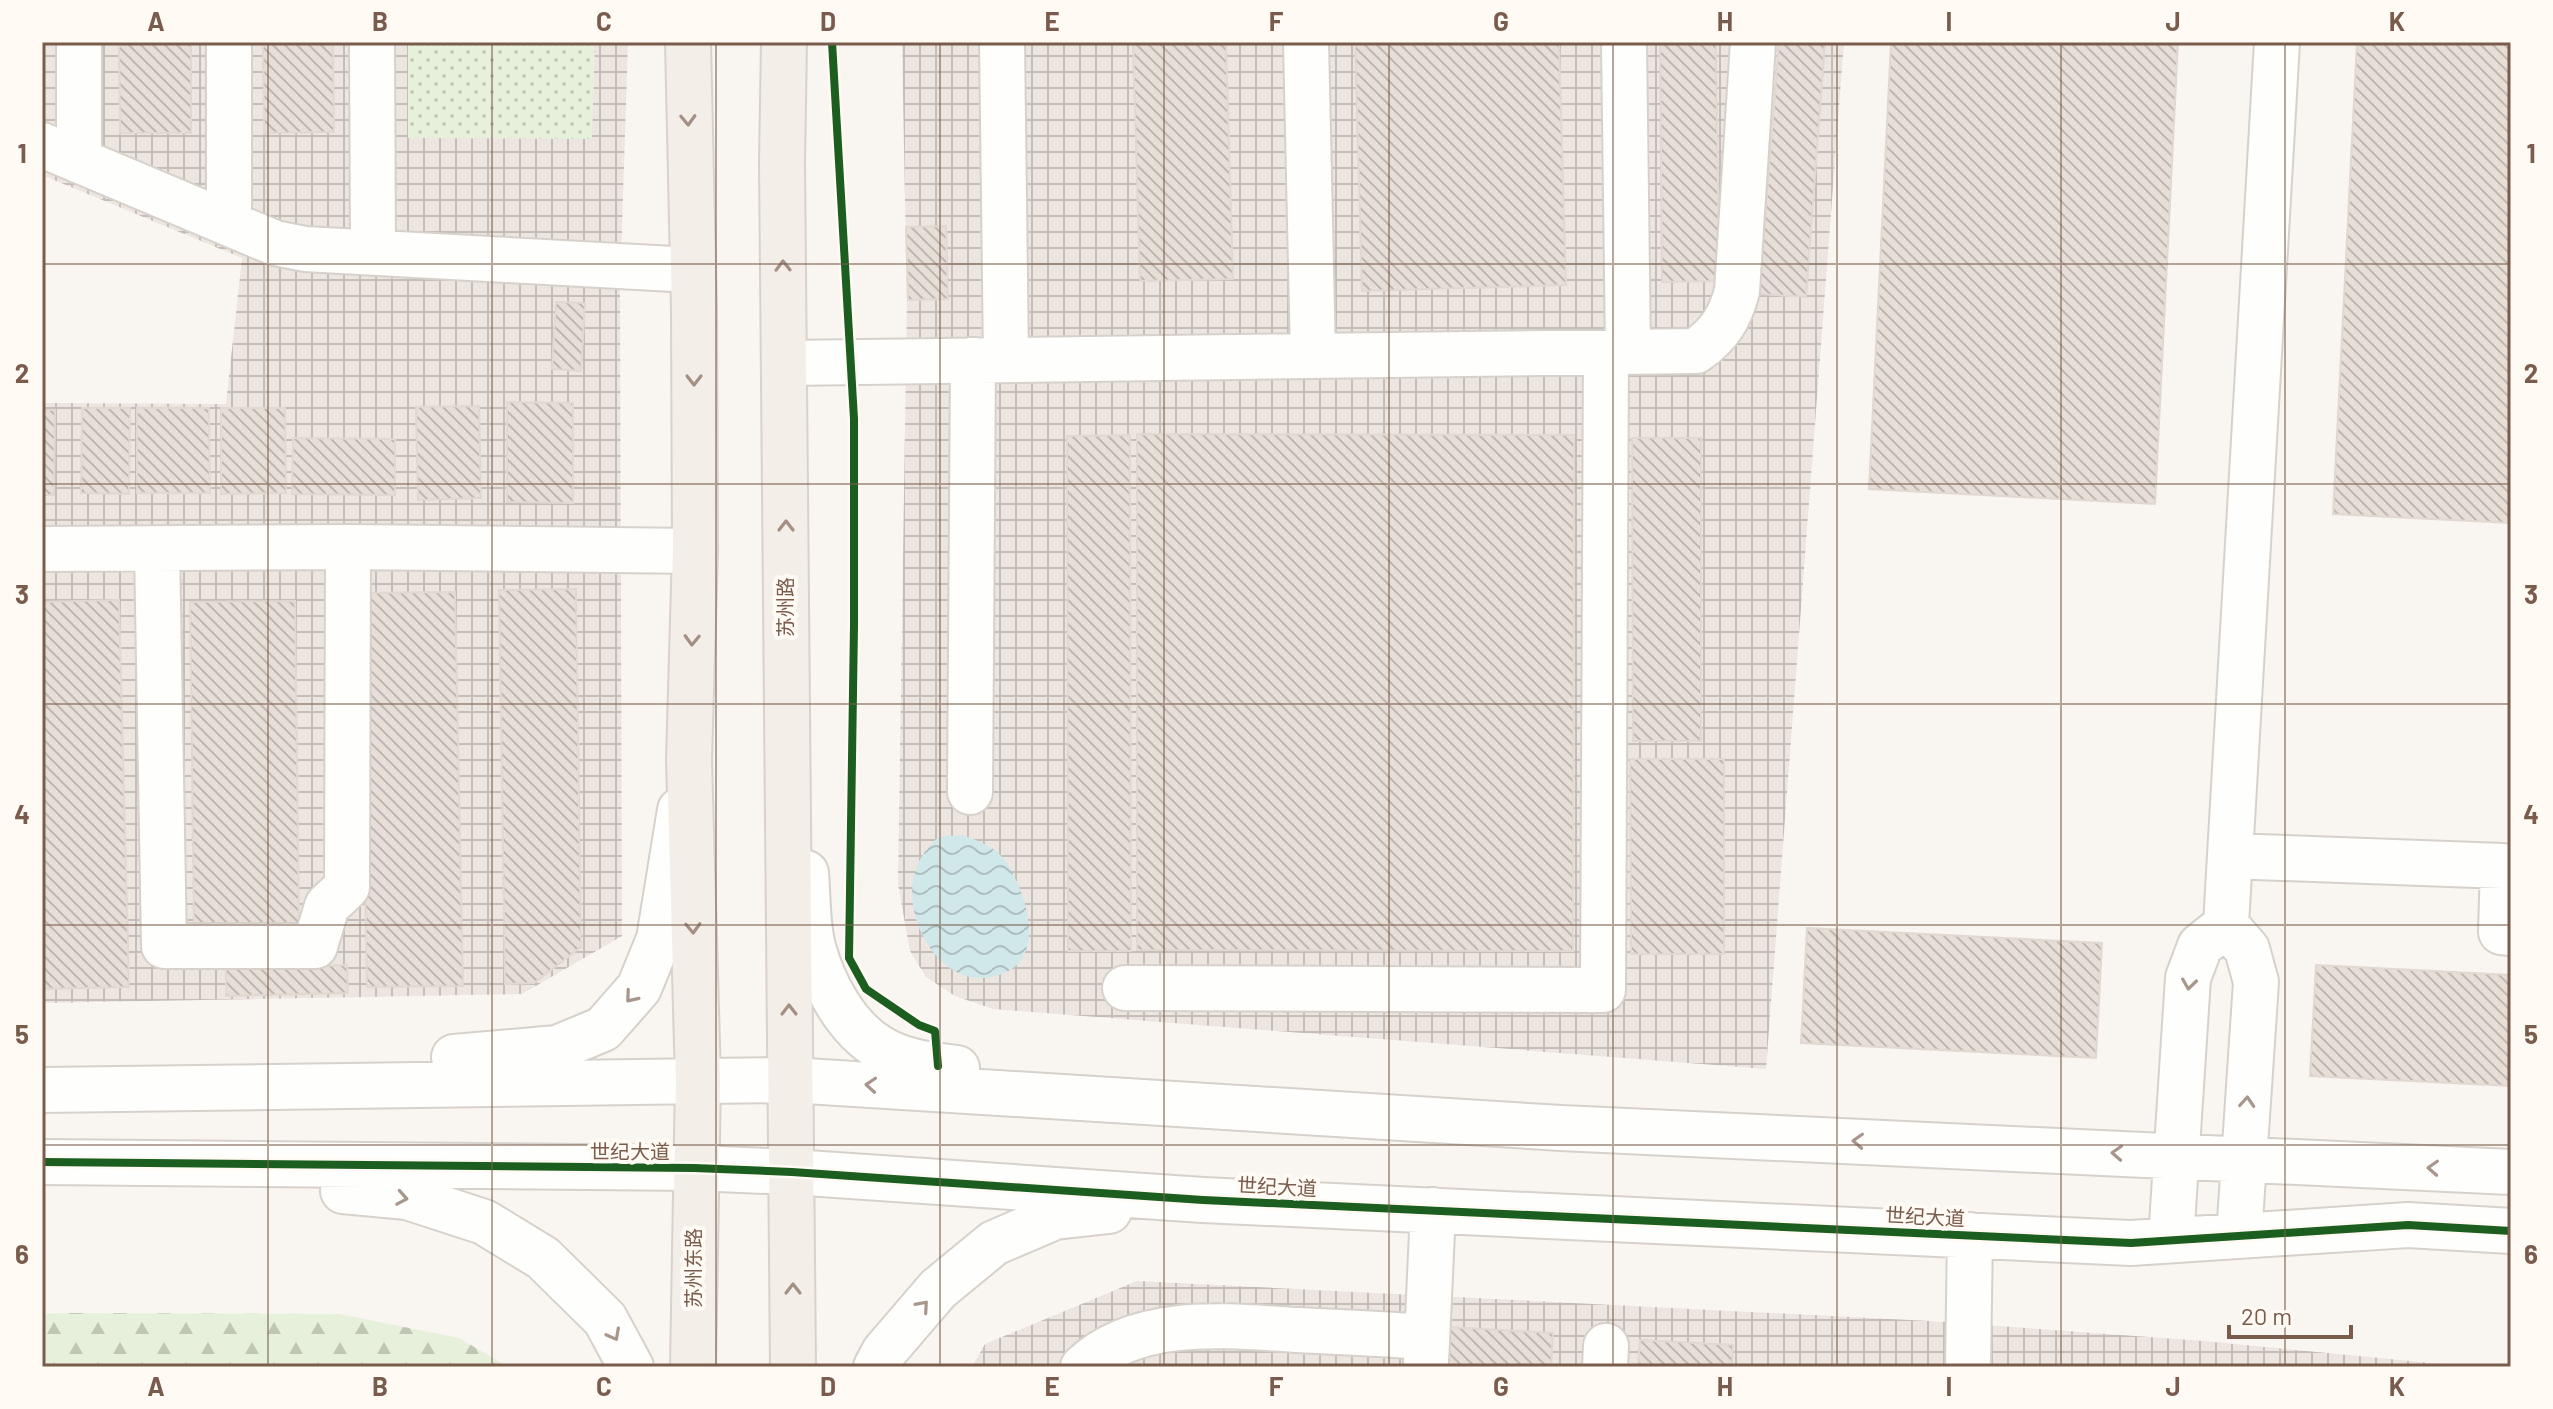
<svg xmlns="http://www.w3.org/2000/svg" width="2553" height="1409" font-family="Barlow,'Noto Sans SC',sans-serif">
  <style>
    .industrial { fill: url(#industrial-grid) }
    .forest { fill: url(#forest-firs) }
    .garden { fill: url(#garden-dots) }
    .water { fill: url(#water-waves) }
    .building { fill: url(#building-back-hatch); stroke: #e2d8d2; stroke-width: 2 }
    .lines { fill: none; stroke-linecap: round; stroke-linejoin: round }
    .minor-casing { stroke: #d7d1cb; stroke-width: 48 }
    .major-casing { stroke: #dad1cc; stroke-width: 48 }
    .minor { stroke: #fefefd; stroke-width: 44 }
    .major { stroke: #f3eee8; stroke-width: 44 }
    .cycleway-casing { stroke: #fffaf3; stroke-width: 13 }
    .cycleway { stroke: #1b5e20; stroke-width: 8 }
    .oneway { stroke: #a48f83 }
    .oneway2 { stroke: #a8958b }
    .grid { fill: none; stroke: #7a5c4d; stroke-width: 2; stroke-opacity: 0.55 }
    .labels { text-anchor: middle; stroke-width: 8; stroke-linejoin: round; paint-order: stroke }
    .street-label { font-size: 20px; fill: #7a5c4d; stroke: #fffaf3 }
    .neatline { fill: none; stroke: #7a5c4d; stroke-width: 3 }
    .grid-label { font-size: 26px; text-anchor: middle; font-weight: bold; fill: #7a5c4d }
  </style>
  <defs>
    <pattern id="industrial-grid" width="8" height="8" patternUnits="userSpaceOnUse" patternTransform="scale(2)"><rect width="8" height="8" fill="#ede5e0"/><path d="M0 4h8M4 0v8" fill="none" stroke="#c5bdb8"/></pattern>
    <pattern id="forest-firs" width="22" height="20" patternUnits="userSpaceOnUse" patternTransform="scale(2)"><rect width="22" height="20" fill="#e7f0db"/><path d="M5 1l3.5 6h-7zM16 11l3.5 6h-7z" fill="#c0c6b4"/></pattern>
    <pattern id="garden-dots" width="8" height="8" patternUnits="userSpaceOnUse" patternTransform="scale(2)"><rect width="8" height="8" fill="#e7f0db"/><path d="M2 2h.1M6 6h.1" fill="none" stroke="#c0c6b4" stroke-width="1.8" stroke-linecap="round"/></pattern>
    <pattern id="water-waves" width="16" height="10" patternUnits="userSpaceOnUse" patternTransform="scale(2)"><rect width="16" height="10" fill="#d0e8ea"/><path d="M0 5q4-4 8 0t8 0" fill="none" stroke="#aebfc0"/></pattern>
    <pattern id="building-back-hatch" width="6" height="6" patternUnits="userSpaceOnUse" patternTransform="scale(2)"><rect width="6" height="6" fill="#e6ded7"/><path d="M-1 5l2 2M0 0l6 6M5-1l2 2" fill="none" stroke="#bfb7b1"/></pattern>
  </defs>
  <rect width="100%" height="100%" fill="#f9f5f0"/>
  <path class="industrial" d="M42 42H628L620 289 622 936 522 994 42 1003V403L226 404 242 258 42 175Z
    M902 42H1844L1766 1069 993 1009 955 996 926 977 910 951 898 884 907 301Z
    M1137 1281 1930 1321 2204 1341 2472 1367H972L985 1344Z"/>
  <path class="forest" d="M64 1313 339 1314 459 1338 508 1367H42V1314Z"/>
  <path class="garden" d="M408 42H595L592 139 408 138Z"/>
  <path class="water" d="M962 835C976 840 994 846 1004 859 1023 885 1046 949 1010 970 941 1009 882 896 929 847 932 844 934 840 938 838 944 835 955 836 962 835Z"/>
  <path class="building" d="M119 42H191V133H120Z
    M263 42H333L334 132 264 133Z
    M1133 42H1226L1233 279 1140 281Z
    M1355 42H1559L1566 285 1362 291Z
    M1660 42H1716L1719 281 1662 282Z
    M1779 42H1825L1806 297 1759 294Z
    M1891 42H2178L2155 504 1869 489Z
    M2357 42H2511V523L2333 514Z
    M946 226 948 299 908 300 906 227Z
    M556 302 585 303 581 371 552 369Z
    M507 402 573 403V503L507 502Z
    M479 406 481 498 418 500 416 407Z
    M82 408H130L129 494 81 493Z
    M137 408H209L210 493H137Z
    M221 408H285L286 493 221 494Z
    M42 410H55L54 495H42Z
    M1137 434 1574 435 1573 951 1137 950Z
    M1130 435 1131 951H1068L1067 436Z
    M293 438 395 439V495L292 494Z
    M1632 438H1701V741H1633Z
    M576 589 581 947 534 983 505 984 499 590Z
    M455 592 463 986 367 987 360 593Z
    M119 600 129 987 42 989V602Z
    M295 601 299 924 194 926 190 602Z
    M1630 759H1724V954H1631Z
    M1807 928 2102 943 2096 1058 1801 1043Z
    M347 965 348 993 226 996V969Z
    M2316 965 2511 975V1086L2310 1076Z
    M1449 1327 1553 1333 1551 1367H1447Z
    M1640 1340 1733 1345 1732 1367H1638Z"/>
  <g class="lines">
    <g class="minor-casing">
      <path id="minor" d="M372 42 373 253
        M1002 42 1006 360
        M1306 42 1313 356
        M1624 42 1628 352
        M42 145 275 243 305 249 692 270
        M79 161V42
        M229 224V42
        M785 363 1696 351C1719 335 1730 318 1737 291L1753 42
        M157 548 164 946H315L327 906 347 887 348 547
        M42 549 348 547 695 551
        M970 792 973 360
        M2230 856 2503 866 2501 932 2511 933
        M806 873C808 896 807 924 813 947 823 984 846 1028 880 1048 903 1062 931 1065 957 1068
        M2226 925 2277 42
        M1125 988 1603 990 1606 353
        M454 1057 557 1048 603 1029 639 988 659 939 680 810
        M42 1090 790 1080 1561 1128 2511 1172
        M42 1162 694 1168 792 1172 1203 1200 2131 1243 2408 1225 2511 1231
        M343 1191 407 1197 484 1222 543 1258 605 1319 631 1367
        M2171 1240 2188 978 2200 946 2226 925 2247 949 2256 982 2239 1236
        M1426 1363 1433 1210
        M876 1367 884 1352 938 1289 994 1243 1055 1217 1109 1211
        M1083 1367C1138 1315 1228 1326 1297 1330 1340 1332 1383 1334 1427 1337
        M1605 1367 1606 1346
        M1968 1367 1970 1235"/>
    </g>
    <g class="major-casing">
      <path id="major" d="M688 42 694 310 695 551 689 760 698 1080 693 1367
        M784 42 782 162 793 1367"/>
    </g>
    <use href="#minor" class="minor"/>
    <use href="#major" class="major"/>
    <g class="cycleway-casing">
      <path id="cycleway" d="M832 42 854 419V625L849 958 866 989 919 1025 935 1031 938 1066
        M42 1162 694 1168 792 1172 1203 1200 2131 1243 2408 1225 2511 1231"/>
    </g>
    <use href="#cycleway" class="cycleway"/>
  </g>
  <defs><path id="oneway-chevron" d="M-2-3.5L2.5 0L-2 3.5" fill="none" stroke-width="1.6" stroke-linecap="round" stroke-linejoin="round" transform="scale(2)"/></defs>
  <g class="oneway">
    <use href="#oneway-chevron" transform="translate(688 120) rotate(88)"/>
    <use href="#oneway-chevron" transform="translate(783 266) rotate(-91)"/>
    <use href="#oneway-chevron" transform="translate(694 380) rotate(90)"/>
    <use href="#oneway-chevron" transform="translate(786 526) rotate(-90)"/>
    <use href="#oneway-chevron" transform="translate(692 640) rotate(92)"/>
    <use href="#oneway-chevron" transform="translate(693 928) rotate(88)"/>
    <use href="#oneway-chevron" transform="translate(789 1010) rotate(-90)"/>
    <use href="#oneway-chevron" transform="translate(793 1289) rotate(-90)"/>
  </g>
  <g class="oneway2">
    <use href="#oneway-chevron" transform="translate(2189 984) rotate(98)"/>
    <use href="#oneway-chevron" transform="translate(631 997) rotate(130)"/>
    <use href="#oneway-chevron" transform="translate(871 1085) rotate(-176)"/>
    <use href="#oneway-chevron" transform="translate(2247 1102) rotate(-86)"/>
    <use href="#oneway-chevron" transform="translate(1858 1141) rotate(-177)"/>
    <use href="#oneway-chevron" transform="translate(2117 1153) rotate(-177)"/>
    <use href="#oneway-chevron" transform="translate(2433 1168) rotate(-177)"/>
    <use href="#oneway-chevron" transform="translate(402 1198) rotate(10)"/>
    <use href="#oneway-chevron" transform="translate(923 1306) rotate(-49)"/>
    <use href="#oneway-chevron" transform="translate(614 1335) rotate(62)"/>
  </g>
  <path class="grid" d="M268 42V1367M492 42V1367M716 42V1367M940 42V1367M1164 42V1367M1389 42V1367M1613 42V1367M1837 42V1367M2061 42V1367M2285 42V1367M42 264H2511M42 484H2511M42 704H2511M42 925H2511M42 1145H2511"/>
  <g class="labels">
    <g class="street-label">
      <text transform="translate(786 607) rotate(-90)" y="7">苏州路</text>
      <text x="630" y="1159">世纪大道</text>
      <text transform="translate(1277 1187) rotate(3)" y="7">世纪大道</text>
      <text transform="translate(1925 1217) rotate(3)" y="7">世纪大道</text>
      <text transform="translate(694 1268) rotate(-90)" y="7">苏州东路</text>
    </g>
  </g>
  <rect width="2553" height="1409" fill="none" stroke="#fffaf3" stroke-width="88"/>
  <path d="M2229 1325v12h122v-12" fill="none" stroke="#7a5c4d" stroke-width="4"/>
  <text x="2241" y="1325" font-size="24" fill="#7a5c4d" stroke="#fffaf3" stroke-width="6" paint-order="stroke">20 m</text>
  <rect x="44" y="44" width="2465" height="1321" class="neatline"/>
  <g class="grid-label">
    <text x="156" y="31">A</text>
    <text x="380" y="31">B</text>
    <text x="604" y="31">C</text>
    <text x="828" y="31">D</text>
    <text x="1052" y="31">E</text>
    <text x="1276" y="31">F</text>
    <text x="1501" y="31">G</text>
    <text x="1725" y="31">H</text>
    <text x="1949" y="31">I</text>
    <text x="2173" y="31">J</text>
    <text x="2397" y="31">K</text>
    <text x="22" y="163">1</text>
    <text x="2531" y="163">1</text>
    <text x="22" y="383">2</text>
    <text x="2531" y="383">2</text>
    <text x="22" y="604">3</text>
    <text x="2531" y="604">3</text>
    <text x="22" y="824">4</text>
    <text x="2531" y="824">4</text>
    <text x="22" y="1044">5</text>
    <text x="2531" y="1044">5</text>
    <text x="22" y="1264">6</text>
    <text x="2531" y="1264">6</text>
    <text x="156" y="1396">A</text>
    <text x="380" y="1396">B</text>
    <text x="604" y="1396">C</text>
    <text x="828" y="1396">D</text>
    <text x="1052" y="1396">E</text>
    <text x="1276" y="1396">F</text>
    <text x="1501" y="1396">G</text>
    <text x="1725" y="1396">H</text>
    <text x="1949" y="1396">I</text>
    <text x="2173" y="1396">J</text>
    <text x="2397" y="1396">K</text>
  </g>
</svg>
